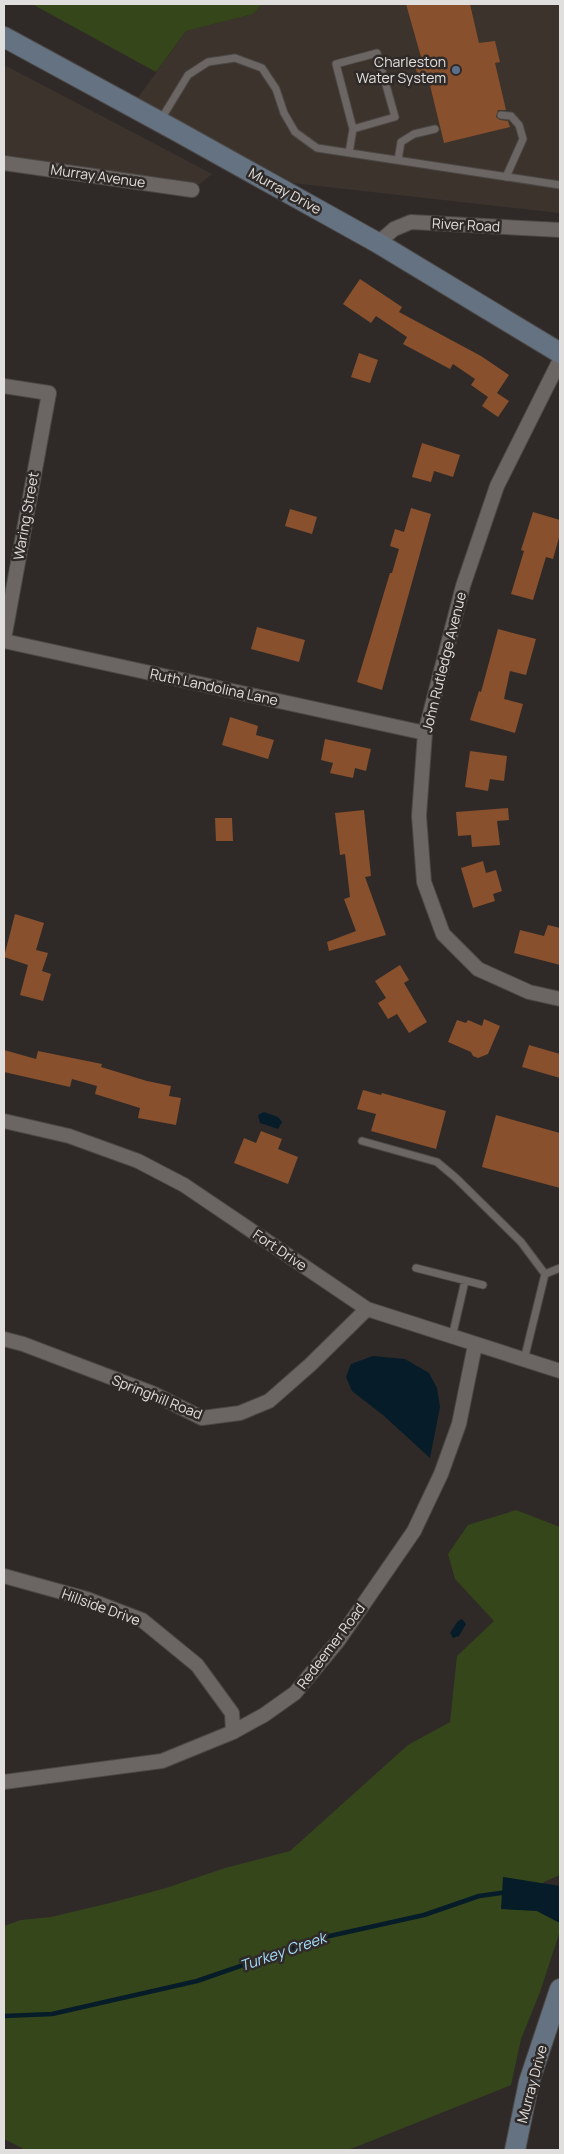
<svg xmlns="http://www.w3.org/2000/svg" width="564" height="2154" font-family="Manrope,sans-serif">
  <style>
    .built { fill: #3c332d }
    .green { fill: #35461a }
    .water { fill: #061c28 }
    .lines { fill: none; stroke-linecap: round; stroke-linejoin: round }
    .stream { stroke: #061c28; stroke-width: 4.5 }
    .building { fill: #88502c }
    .lane-casing { stroke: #4c4845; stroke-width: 9 }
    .street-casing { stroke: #4c4845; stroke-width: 16 }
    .secondary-casing { stroke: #4c4845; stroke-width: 22 }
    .lane { stroke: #6b6663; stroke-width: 7 }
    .street { stroke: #6b6663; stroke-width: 14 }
    .secondary { stroke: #647282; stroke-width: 20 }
    .service-dot { fill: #5c6f8a; stroke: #2f2a28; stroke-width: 2 }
    .labels { text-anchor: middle; stroke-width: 5; stroke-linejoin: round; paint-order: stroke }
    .poi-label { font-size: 14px; fill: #e1dfdd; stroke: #2f2a28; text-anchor: end }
    .street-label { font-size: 14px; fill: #e1dfdd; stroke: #2f2a28 }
    .water-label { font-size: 15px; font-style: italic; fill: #a5ddfc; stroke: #2f2a28 }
  </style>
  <rect width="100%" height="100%" fill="#2f2a28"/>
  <path class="built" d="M262 4H560V213L265 180 132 106 186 31 253 14Z
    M4 65 140 136 212 174 192 190 4 163Z"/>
  <path class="green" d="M32 4H262L253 14 186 31 156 72Z
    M516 1510 560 1527V1875L544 1882 537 1911 560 1923V1931L540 1992 521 2039 511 2085 348 2150H26L4 2139V1926L21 1920 51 1917 110 1903 166 1888 225 1868 290 1851 408 1745 450 1722 457 1656 494 1621 455 1579 448 1554 468 1525Z"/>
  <path class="water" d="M264 1112 278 1117 282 1122 278 1129 260 1123 258 1115Z
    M373 1356 405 1359 429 1373 437 1388 440 1407 430 1458 383 1415 352 1391 346 1377 351 1364Z
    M462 1619 466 1624 459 1636 453 1638 450 1633 458 1621Z
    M503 1877 560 1886V1923L537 1911 501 1909Z"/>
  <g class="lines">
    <path class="stream" d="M4 2016 52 2014 197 1981 325 1937 424 1915 479 1896 508 1892"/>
  </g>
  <path class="building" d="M406 4H470L479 43 495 41 500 62 495 63 506 110H498L496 117 500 120 508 121 510 127 444 143 428 77 419 81 414 60 421 57Z
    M360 279 402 307 399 312 481 356 509 375 497 393 509 401 498 417 482 406 488 397 471 385 475 379 453 364 450 369 403 344 407 337 376 316 371 323 343 304Z
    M359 353 378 360 370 383 351 377Z
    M422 443 460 455 453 477 434 471 431 482 412 477Z
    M411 508 431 514 382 690 357 682 390 573H392L399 549 390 546 395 529 404 532Z
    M290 509 317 517 312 534 285 526Z
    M533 512 560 520V534L553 559 546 557 533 600 511 594 524 551 521 550Z
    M257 627 305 640 299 662 251 649Z
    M498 629 536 639 526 675 510 671 504 699 523 704 515 733 470 720 479 691 481 692Z
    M230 717 258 726 256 735 274 740 268 759 222 745Z
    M325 739 371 749 366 771 355 768 353 778 330 773 333 763 321 760Z
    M470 751 507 756 504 781 490 779 488 791 465 787Z
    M508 808 509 820 497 821 500 845 472 847 471 835 458 836 456 812Z
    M364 810 371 876 365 877 386 935 329 951 327 942 356 931 344 899 350 897 345 854 340 855 335 813Z
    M215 818H232L233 841H216Z
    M483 861 486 873 496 870 502 891 493 894 495 901 473 908 461 868Z
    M15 914 44 923 36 950 48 953 42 971 51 974 43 1001 20 995 28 965 4 957Z
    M548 925 560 928V965L514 953 520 930 544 936Z
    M400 965 409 980 404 983 427 1022 409 1033 397 1014 388 1019 378 1003 386 998 375 981Z
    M484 1019 500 1026 488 1054 478 1058 473 1056 471 1052 448 1042 457 1020 466 1023 468 1020 482 1026Z
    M529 1045 560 1054V1078L522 1067Z
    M4 1050 36 1059 38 1051 102 1064 101 1067 147 1081 171 1086 169 1096 181 1098 176 1125 138 1118 140 1108 95 1094 97 1086 72 1079 70 1087 4 1072Z
    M363 1090 381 1095 382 1093 446 1111 436 1149 371 1131 376 1114 357 1109Z
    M496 1115 560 1133V1188L482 1167Z
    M261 1131 282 1139 278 1149 298 1157 288 1184 234 1163 244 1138 256 1143Z"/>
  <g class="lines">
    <g class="lane-casing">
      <path id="lane" d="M501 115 511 116 519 125 523 139 506 177
        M160 121 188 75 208 62 235 58 262 68 276 89 284 113 295 132 317 148 560 185
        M349 153 353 129 395 117 377 53 336 64 353 129
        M398 160 401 142 414 134 435 129
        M362 1141 437 1162 456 1178 521 1242 545 1274
        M416 1268 483 1285
        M452 1337 465 1281
        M524 1360 545 1274 560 1268"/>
    </g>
    <g class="street-casing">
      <path id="street" d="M4 163 192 190
        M378 243 394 229 411 222 560 230
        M560 360 497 486 463 586 425 733 419 816 424 882 443 934 478 969 529 992 560 999
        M4 386 49 393 4 639
        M4 641 425 733
        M4 1121 69 1136 138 1161 184 1185 367 1309 560 1371
        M4 1339 23 1344 152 1393 202 1418 240 1413 269 1401 310 1365 367 1309
        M4 1576 87 1599 142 1620 197 1665 232 1713 233 1732
        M4 1782 162 1761 233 1732 264 1715 295 1693 338 1641 414 1531 441 1474 459 1424 475 1345"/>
    </g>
    <g class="secondary-casing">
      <path id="secondary" d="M4 37 175 130 378 243 560 353
        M515 2150 529 2082 560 1989"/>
    </g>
    <use href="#lane" class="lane"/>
    <use href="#street" class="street"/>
    <use href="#secondary" class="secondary"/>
  </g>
  <circle class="service-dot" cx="456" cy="70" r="5"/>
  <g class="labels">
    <g class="poi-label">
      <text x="446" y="67">Charleston<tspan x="446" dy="16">Water System</tspan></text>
    </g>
    <g class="street-label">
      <text transform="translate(98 176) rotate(8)" y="5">Murray Avenue</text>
      <text transform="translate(285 191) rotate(29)" y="5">Murray Drive</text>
      <text transform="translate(466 225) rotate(3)" y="5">River Road</text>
      <text transform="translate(26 516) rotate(-80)" y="5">Waring Street</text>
      <text transform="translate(444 662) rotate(-76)" y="5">John Rutledge Avenue</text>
      <text transform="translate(214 687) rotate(12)" y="5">Ruth Landolina Lane</text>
      <text transform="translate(280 1250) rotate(34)" y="5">Fort Drive</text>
      <text transform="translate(157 1397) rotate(22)" y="5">Springhill Road</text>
      <text transform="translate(101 1607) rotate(20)" y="5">Hillside Drive</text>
      <text transform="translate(331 1646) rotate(-53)" y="5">Redeemer Road</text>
      <text transform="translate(532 2084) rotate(-75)" y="5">Murray Drive</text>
    </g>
    <g class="water-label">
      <text transform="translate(283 1952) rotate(-19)" y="5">Turkey Creek</text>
    </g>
  </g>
  <rect width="564" height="2154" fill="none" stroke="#e1dfdd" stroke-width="10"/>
</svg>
